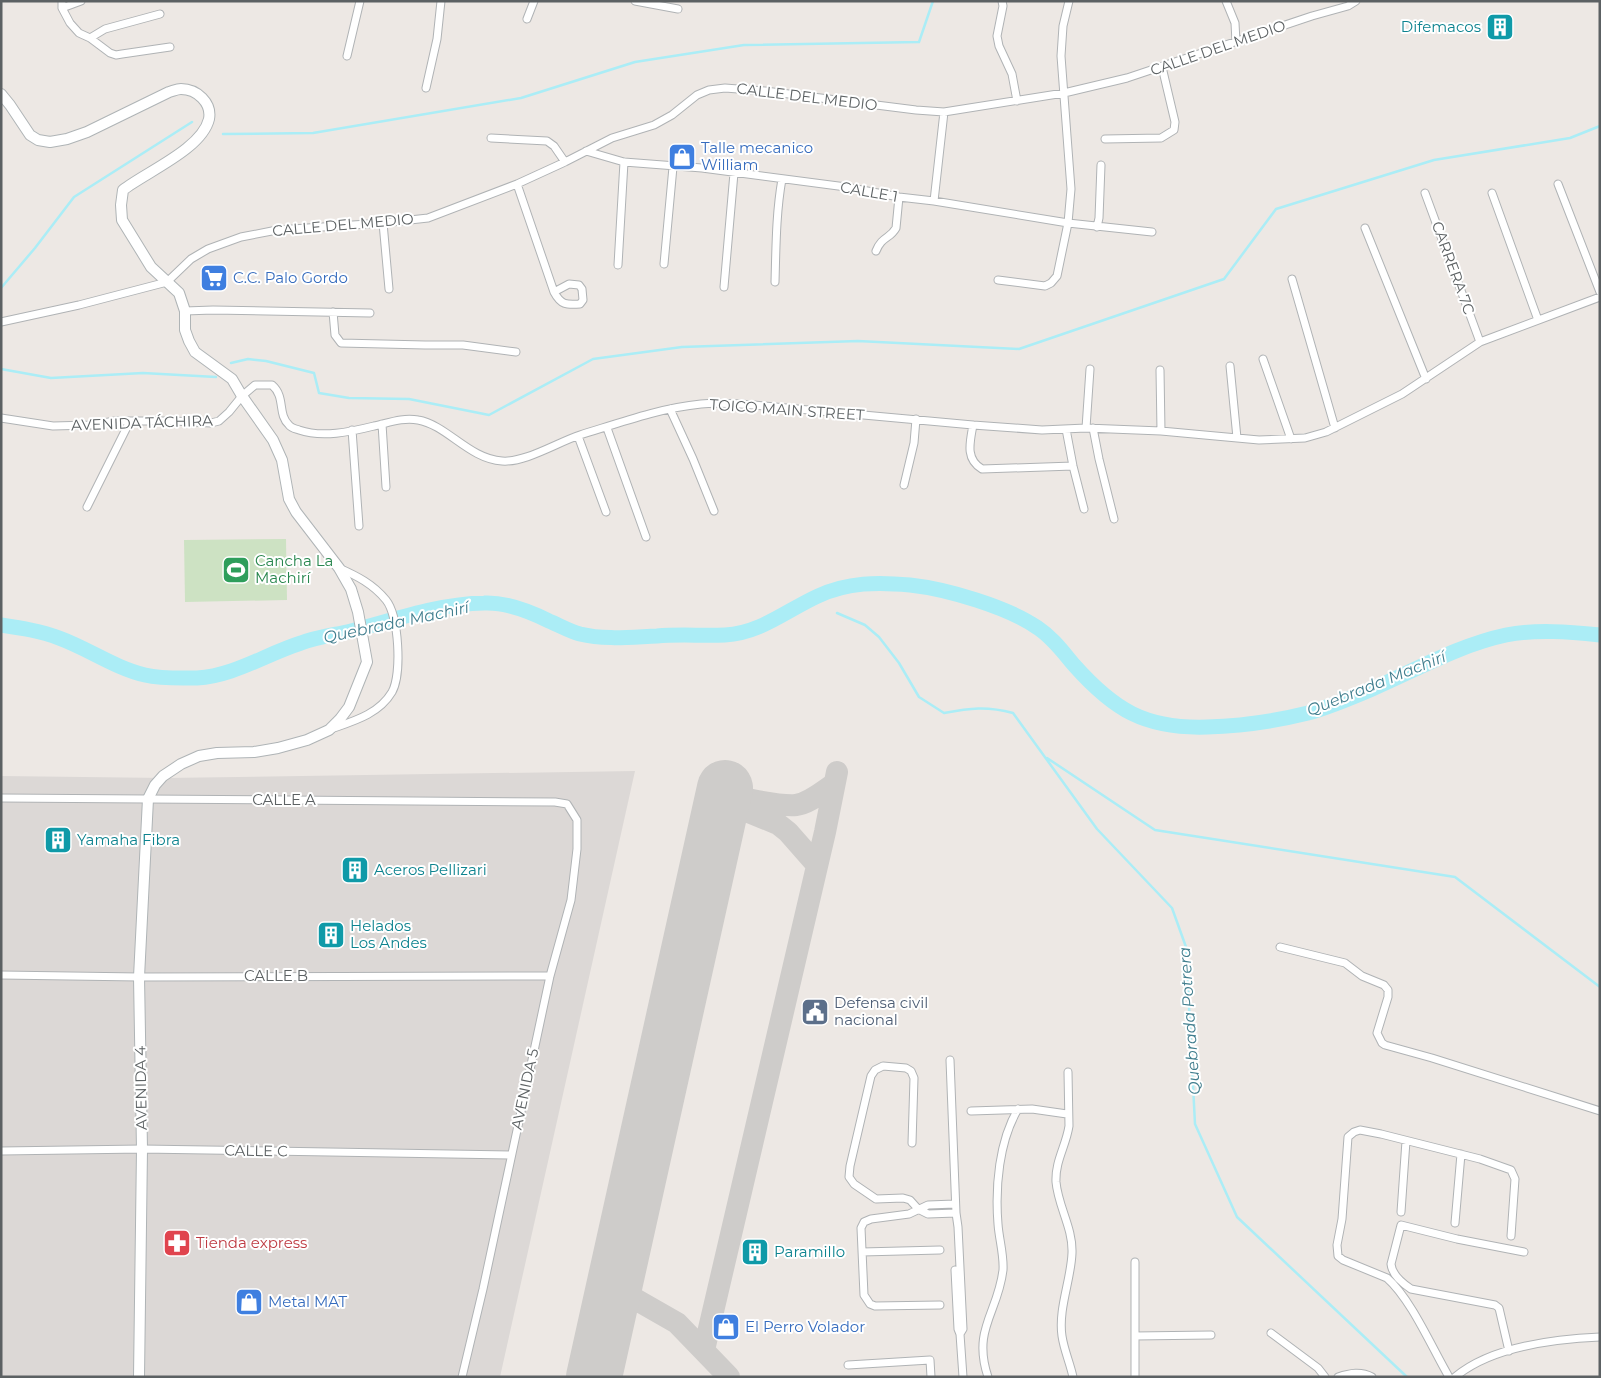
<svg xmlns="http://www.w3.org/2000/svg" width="1601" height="1378" font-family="Montserrat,sans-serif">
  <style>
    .industrial { fill: #dcd8d6 }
    .green { fill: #cde2c3 }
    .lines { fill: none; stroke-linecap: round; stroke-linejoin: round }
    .stream { stroke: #abedf6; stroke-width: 2.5 }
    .river { stroke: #abedf6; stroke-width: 15 }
    .taxiway { stroke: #ceccca; stroke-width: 22 }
    .runway { stroke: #ceccca; stroke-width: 56 }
    .street-casing { stroke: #b0b3b5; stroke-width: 9 }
    .secondary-casing { stroke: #afb4b6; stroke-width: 12 }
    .street { stroke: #fff; stroke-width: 7 }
    .secondary { stroke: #fff; stroke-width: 10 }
    .labels { text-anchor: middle; stroke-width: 4; stroke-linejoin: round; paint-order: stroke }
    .culture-label { font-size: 15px; fill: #0d838f; stroke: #fff; text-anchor: start }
    .street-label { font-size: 15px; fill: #5c6163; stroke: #fff }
    .shop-label { font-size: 15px; fill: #366cbe; stroke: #fff; text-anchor: start }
    .leisure-label { font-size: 15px; fill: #27864d; stroke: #fff; text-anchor: start }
    .service-label { font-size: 15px; fill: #4e5e75; stroke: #fff; text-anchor: start }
    .health-label { font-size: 15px; fill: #be3a42; stroke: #fff; text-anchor: start }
    .water-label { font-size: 16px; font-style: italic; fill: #417e8e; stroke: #fff }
  </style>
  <rect width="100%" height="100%" fill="#ede8e4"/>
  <path class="industrial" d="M635 771 500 1377H1V776L165 778Z"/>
  <path class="green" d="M286 539 287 600 185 602 184 540Z"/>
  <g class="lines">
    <path class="stream" d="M223 134 313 133 521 98 635 62 744 45 919 42 933 1
      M1 288 35 248 74 197 192 122
      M231 363 248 359 266 361 314 373 319 393 349 398 409 399 489 415 593 359 682 347 858 341 1019 349 1224 279 1276 209 1434 160 1570 138 1600 126
      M1 369 51 378 143 373 216 377
      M837 613 865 625 879 637 899 663 919 697 944 713C970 708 987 706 1013 713L1097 829 1172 908 1186 947 1195 1124 1237 1217 1407 1377
      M1047 758 1155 830 1455 877 1600 987"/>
    <path class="river" d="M1 625C21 628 41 631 59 638 89 649 115 668 145 675 162 679 180 678 197 678 234 676 266 654 301 643 317 637 334 635 351 631 394 620 438 604 484 603 506 602 529 611 549 621 559 625 569 631 580 634 605 640 631 637 657 636 679 634 702 636 725 635 761 633 787 610 818 596 848 582 878 582 910 585 947 589 1008 607 1038 628 1053 638 1063 652 1074 665 1114 710 1145 729 1207 727 1240 726 1276 721 1308 713 1330 707 1351 698 1372 689 1416 670 1459 645 1506 635 1536 629 1570 632 1600 635"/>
    <path class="taxiway" d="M734 797C750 799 781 807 796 805 810 803 823 791 834 784
      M722 801 778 824 788 832 817 865
      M614 1287 677 1323 729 1377
      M704 1350 825 832 837 772"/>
    <path class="runway" d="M594 1377 725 788"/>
    <g class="street-casing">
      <path id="street" d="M62 1V8L70 23 79 33 90 38 110 53 116 55 122 54 170 47
        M635 1 678 9
        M1002 1 1003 6 997 36 999 46 1012 74 1017 101
        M1226 1 1235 23 1236 42
        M62 8 81 1
        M527 19 534 1
        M90 38 105 29 160 14
        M347 56 360 1
        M426 88 437 39 441 1
        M491 138 547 141 554 146 565 162
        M1105 139 1161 138 1174 130 1175 122 1162 67
        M586 151 624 162 702 168 846 187 899 197 934 201 1068 223 1152 232
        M517 184 554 292C561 305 566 305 580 304L583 300 582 289 579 285 569 284 554 292
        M1558 184 1600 292
        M1425 193 1480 342
        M1492 193 1538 320
        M934 201 944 112
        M383 223 389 289
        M1097 227 1099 218 1101 165
        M1365 228 1426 379
        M876 251C882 236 890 239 896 228L899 197
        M664 264 673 167
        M618 265 624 162
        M1292 279 1335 428
        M998 280 1045 286 1051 283 1057 276 1068 223 1071 189 1061 56 1063 26 1069 1
        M775 282C776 247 776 213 782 179
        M724 287 734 173
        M185 311 213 310 370 313
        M333 312 335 335 341 343 425 345H463L516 352
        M1 322 79 305 167 282 191 259 208 249 241 237 277 230 383 223 428 218 517 184 565 162 612 138 654 125 672 115 697 95 709 90 725 88 765 91 916 110 944 112 1064 93 1127 78 1312 16 1348 6 1356 1
        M1263 359 1291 439
        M1230 366 1237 438
        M1160 370 1161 431
        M670 409 693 459 714 511
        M1 418 53 426 91 425 115 421H175L211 423 219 421 229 412 242 396 255 385H272C286 397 277 414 289 425 291 428 296 429 299 430 322 438 350 432 374 426 388 423 403 417 418 420 447 425 469 459 502 461 525 463 558 442 580 435 619 423 660 408 701 404 719 402 736 404 754 405L973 425 1042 430 1086 428 1161 431 1259 440 1305 438 1326 432 1402 394 1480 342 1600 297
        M382 424 386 487
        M973 425C970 442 965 459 982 469L1073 466
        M607 428 646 537
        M1086 428 1090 369
        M1093 428 1099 459 1114 519
        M1066 429 1073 466 1084 509
        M352 430 359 526
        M578 436 606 512
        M904 485 914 443 916 419
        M87 507 130 421
        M331 729C354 721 379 714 392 692 402 674 399 616 386 600 373 584 357 576 339 568
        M1 798 555 802 567 804 577 820V849L571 900 550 976 483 1289 462 1377
        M1280 947 1345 963 1362 976 1384 985 1388 990V997L1377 1033 1382 1043 1385 1045 1432 1058 1600 1111
        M1 975 139 977 550 976
        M950 1060 956 1213 958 1227 963 1329 960 1334
        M1068 1072 1069 1126C1066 1146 1055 1161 1056 1182 1058 1206 1073 1228 1072 1253 1071 1280 1058 1309 1062 1336 1064 1350 1070 1363 1073 1377
        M971 1111 1032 1109 1067 1114
        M912 1143 914 1078 911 1071 906 1068 883 1066 875 1070 871 1076 850 1166 849 1177 854 1184 876 1199 903 1198 910 1200 919 1210
        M1 1151 142 1149 511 1155
        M920 1210 928 1214 956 1213
        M1401 1212 1406 1141
        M1455 1223 1461 1154
        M862 1252 940 1250
        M955 1270 958 1329 960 1334 963 1377
        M940 1305 875 1306 870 1304 864 1295 861 1228 864 1222 871 1219 909 1214 928 1205 955 1204
        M1271 1333 1318 1368 1325 1377
        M1135 1336 1211 1335
        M1509 1351 1499 1308 1495 1305 1411 1289C1402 1283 1392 1275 1391 1264L1401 1225 1457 1239 1524 1252
        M848 1365 930 1360 931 1377
        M988 1377C972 1329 998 1313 1003 1270 1004 1255 999 1239 998 1224 995 1187 999 1141 1018 1109
        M1135 1377V1262
        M1338 1377C1350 1373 1361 1371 1372 1377
        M1449 1377C1432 1348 1411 1299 1387 1278L1343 1260 1338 1256 1337 1245 1342 1219 1348 1137 1354 1132 1360 1130 1381 1134 1480 1159 1511 1170 1515 1179 1511 1236
        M1455 1377C1492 1346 1554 1339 1600 1337"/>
    </g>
    <g class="secondary-casing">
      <path id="secondary" d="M1 94 10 105 30 135 38 140 50 142 67 139 87 132 169 92C173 91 177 89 181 89 197 89 212 103 209 119 202 149 146 172 123 190L121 205 122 220 151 267 179 293 185 311V330L189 341 195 352 232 379 242 396 273 440 282 460 289 499 296 512 339 568 351 589 358 612 367 662 349 707 340 719 329 730 307 740 278 748 254 752 217 753 199 756 181 764 163 776 155 785 148 799 139 977 142 1149 139 1377"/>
    </g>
    <use href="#street" class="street"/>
    <use href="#secondary" class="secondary"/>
  </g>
  <defs>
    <g id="building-square" transform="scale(1.4375)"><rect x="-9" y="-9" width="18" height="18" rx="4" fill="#0f9aa8" stroke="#fff"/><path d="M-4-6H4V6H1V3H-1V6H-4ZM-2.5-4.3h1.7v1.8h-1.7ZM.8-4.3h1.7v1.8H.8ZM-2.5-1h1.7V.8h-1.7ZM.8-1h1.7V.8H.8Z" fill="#fff"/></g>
    <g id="shop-square" transform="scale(1.4375)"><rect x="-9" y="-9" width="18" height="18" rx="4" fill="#3f7fe0" stroke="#fff"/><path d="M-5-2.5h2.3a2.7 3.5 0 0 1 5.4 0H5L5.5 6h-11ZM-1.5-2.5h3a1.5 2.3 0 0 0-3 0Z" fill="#fff"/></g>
    <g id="supermarket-square" transform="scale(1.4375)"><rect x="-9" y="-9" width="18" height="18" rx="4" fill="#3f7fe0" stroke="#fff"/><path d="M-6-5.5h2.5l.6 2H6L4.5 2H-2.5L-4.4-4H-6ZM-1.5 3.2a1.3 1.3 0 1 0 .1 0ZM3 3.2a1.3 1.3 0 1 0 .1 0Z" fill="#fff"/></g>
    <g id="stadium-square" transform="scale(1.4375)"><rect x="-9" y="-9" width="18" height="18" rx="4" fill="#2e9e5b" stroke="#fff"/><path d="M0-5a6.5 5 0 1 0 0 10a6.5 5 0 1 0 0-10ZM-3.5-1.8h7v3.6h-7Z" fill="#fff"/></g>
    <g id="civic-square" transform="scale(1.4375)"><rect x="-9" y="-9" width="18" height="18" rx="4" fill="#5c6f8a" stroke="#fff"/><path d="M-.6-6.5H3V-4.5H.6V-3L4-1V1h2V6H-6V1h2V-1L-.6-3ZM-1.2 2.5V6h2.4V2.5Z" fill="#fff"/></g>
    <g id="pharmacy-square" transform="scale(1.4375)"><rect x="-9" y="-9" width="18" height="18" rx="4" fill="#e0444e" stroke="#fff"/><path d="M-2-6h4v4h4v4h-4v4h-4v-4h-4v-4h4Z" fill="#fff"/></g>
  </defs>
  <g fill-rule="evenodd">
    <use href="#building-square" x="1500" y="27"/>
    <use href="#shop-square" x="682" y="157"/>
    <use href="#supermarket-square" x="214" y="278"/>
    <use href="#stadium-square" x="236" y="570"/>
    <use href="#building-square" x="58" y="840"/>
    <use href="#building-square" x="355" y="870"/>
    <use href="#building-square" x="331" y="935"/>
    <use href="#civic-square" x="815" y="1012"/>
    <use href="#pharmacy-square" x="177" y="1243"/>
    <use href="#building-square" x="755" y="1252"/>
    <use href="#shop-square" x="249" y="1302"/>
    <use href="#shop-square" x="726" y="1327"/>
  </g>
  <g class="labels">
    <g class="culture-label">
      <text x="1481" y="32" text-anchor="end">Difemacos</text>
      <text x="77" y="845">Yamaha Fibra</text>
      <text x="374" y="875">Aceros Pellizari</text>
      <text x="350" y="931">Helados<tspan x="350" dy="17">Los Andes</tspan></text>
      <text x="774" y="1257">Paramillo</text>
    </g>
    <g class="street-label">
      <text transform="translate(1218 48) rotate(-19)" y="5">CALLE DEL MEDIO</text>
      <text transform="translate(807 97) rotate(7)" y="5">CALLE DEL MEDIO</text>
      <text transform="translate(869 192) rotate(10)" y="5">CALLE 1</text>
      <text transform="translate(343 225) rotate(-5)" y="5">CALLE DEL MEDIO</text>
      <text transform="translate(1453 268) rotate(70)" y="5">CARRERA 7C</text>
      <text transform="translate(787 410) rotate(4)" y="5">TOICO MAIN STREET</text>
      <text transform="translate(142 423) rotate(-2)" y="5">AVENIDA TÁCHIRA</text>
      <text x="284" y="805">CALLE A</text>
      <text x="276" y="981">CALLE B</text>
      <text transform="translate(141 1088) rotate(-91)" y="5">AVENIDA 4</text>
      <text transform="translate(525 1089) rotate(-78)" y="5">AVENIDA 5</text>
      <text transform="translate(256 1151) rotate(1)" y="5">CALLE C</text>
    </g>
    <g class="shop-label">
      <text x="701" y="153">Talle mecanico<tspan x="701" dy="17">William</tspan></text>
      <text x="233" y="283">C.C. Palo Gordo</text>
      <text x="268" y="1307">Metal MAT</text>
      <text x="745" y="1332">El Perro Volador</text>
    </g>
    <g class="leisure-label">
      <text x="255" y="566">Cancha La<tspan x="255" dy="17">Machirí</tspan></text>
    </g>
    <g class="service-label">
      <text x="834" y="1008">Defensa civil<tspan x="834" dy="17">nacional</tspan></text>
    </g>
    <g class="health-label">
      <text x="196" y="1248">Tienda express</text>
    </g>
    <g class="water-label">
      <text transform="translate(396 622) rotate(-12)" y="6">Quebrada Machirí</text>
      <text transform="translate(1376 683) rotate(-22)" y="6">Quebrada Machirí</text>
      <text transform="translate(1189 1021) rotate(-94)" y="6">Quebrada Potrera</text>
    </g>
  </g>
  <rect width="1601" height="1378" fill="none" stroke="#5c6163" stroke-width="5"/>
</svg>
